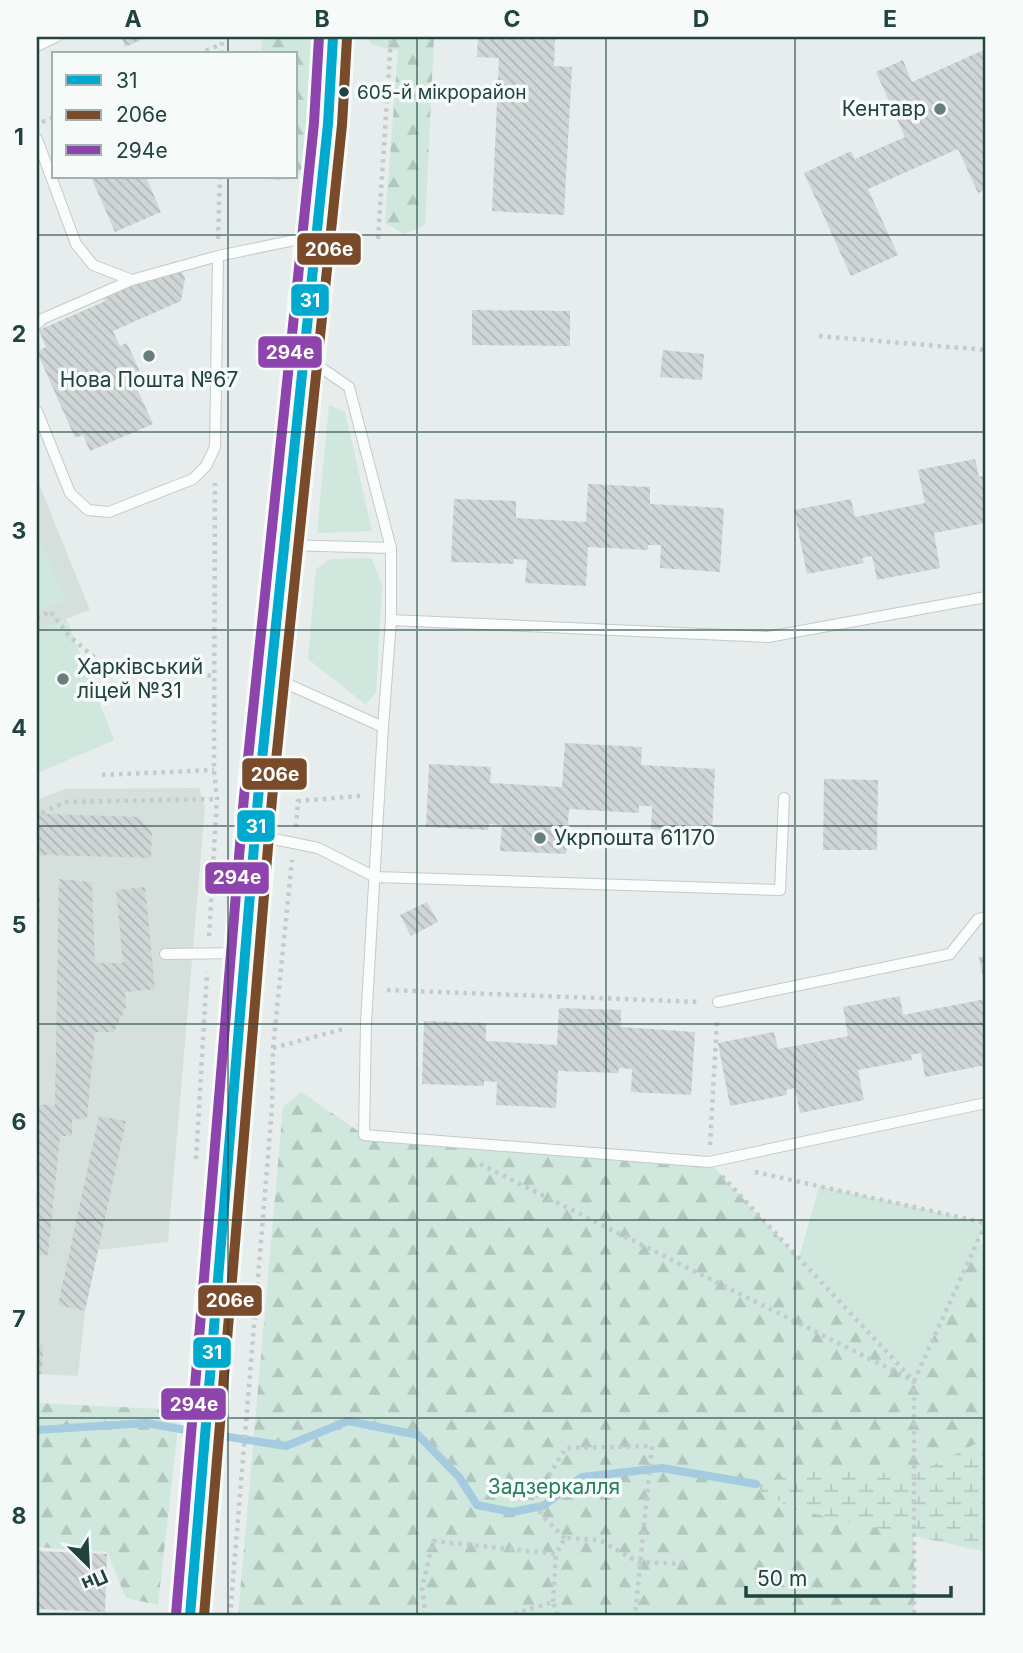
<svg xmlns="http://www.w3.org/2000/svg" width="1023" height="1653" font-family="Inter,sans-serif">
  <style>
    .built { fill: #d5e0dd }
    .green { fill: #cfe7dc }
    .forest { fill: url(#forest-firs) }
    .wetland { fill: url(#wetland-marsh) }
    .lines { fill: none; stroke-linecap: round; stroke-linejoin: round }
    .stream { stroke: #a4cbdf; stroke-width: 8 }
    .building { fill: url(#building-back-hatch) }
    .service-casing { stroke: #c4cac9; stroke-width: 12 }
    .secondary-casing { stroke: #c2cbc9; stroke-width: 33 }
    .path { stroke: #c2cccb; stroke-width: 4.5; stroke-dasharray: 3.5 5; stroke-linecap: butt }
    .service { stroke: #fbfcfc; stroke-width: 10 }
    .secondary { stroke: #fbfcfc; stroke-width: 32 }
    .bus-1-casing { stroke: #f6fbfa; stroke-width: 16 }
    .bus-2-casing { stroke: #f6fbfa; stroke-width: 16 }
    .bus-3-casing { stroke: #f6fbfa; stroke-width: 16 }
    .bus-1 { stroke: #00a9ce; stroke-width: 10 }
    .bus-2 { stroke: #7a4b2a; stroke-width: 10 }
    .bus-3 { stroke: #8e44ad; stroke-width: 10 }
    .grid { fill: none; stroke: #214441; stroke-width: 2; stroke-opacity: 0.55 }
    .bus-dot { fill: #214441; stroke: #f6fbfa; stroke-width: 2.5 }
    .poi-dot { fill: #667f7d; stroke: #f6fbfa; stroke-width: 2.5 }
    .labels { text-anchor: middle; stroke-width: 7; stroke-linejoin: round; paint-order: stroke }
    .bus-label { font-size: 19px; fill: #214441; stroke: #f6fbfa; text-anchor: start }
    .poi-label { font-size: 21px; fill: #214441; stroke: #f6fbfa; text-anchor: start }
    .park-label { font-size: 21px; fill: #277f5b; stroke: #f6fbfa }
    .line-badge { stroke: #f6fbfa; stroke-width: 2.5 }
    .badge-label { font-size: 19px; text-anchor: middle; font-weight: bold; fill: #fff }
    .neatline { fill: none; stroke: #214441; stroke-width: 2.5 }
    .grid-label { font-size: 23px; text-anchor: middle; font-weight: bold; fill: #214441 }
  </style>
  <defs>
    <pattern id="forest-firs" width="22" height="20" patternUnits="userSpaceOnUse" patternTransform="scale(1.75)"><rect width="22" height="20" fill="#cfe7dc"/><path d="M5 1l3.5 6h-7zM16 11l3.5 6h-7z" fill="#b1c7be"/></pattern>
    <pattern id="wetland-marsh" width="20" height="14" patternUnits="userSpaceOnUse" patternTransform="scale(1.75)"><rect width="20" height="14" fill="#cfe7dc"/><path d="M1 5h8M5 5V1M11 12h8M15 12V8" fill="none" stroke="#b1c7be"/></pattern>
    <pattern id="building-back-hatch" width="6" height="6" patternUnits="userSpaceOnUse" patternTransform="scale(1.75)"><rect width="6" height="6" fill="#cfd6d5"/><path d="M-1 5l2 2M0 0l6 6M5-1l2 2" fill="none" stroke="#b1b9b8"/></pattern>
  </defs>
  <rect width="100%" height="100%" fill="#e7edec"/>
  <path class="built" d="M37 479 90 610 66 619 114 740 37 773Z
    M199 788 205 807 168 1242 98 1250 85 1311 78 1376 37 1374V800L64 789Z"/>
  <path class="green" d="M329 405 345 412 372 531 317 533Z
    M37 531 65 600 37 612Z
    M371 558 382 584 376 693 365 704 308 659 316 569 330 559Z
    M66 619 114 740 37 773V630Z
    M819 1186 986 1223 914 1381 799 1258Z"/>
  <path class="forest" d="M262 37H313L308 164 295 179 272 180 267 177H296V54H261Z
    M367 37H434L425 225 404 234 385 223 398 51 372 45Z
    M301 1092 364 1135 709 1162 913 1381 977 1243H986V1439L914 1474V1616H238L283 1107Z
    M37 1403 180 1410 158 1605 126 1598 107 1552 37 1547Z"/>
  <path class="wetland" d="M986 1439V1552L797 1510 762 1492 756 1484 816 1470 914 1474Z"/>
  <g class="lines">
    <path class="stream" d="M37 1430 146 1423 197 1432
      M210 1434 286 1446 348 1421 418 1435 459 1477 477 1505 512 1512 543 1506 582 1477 662 1468 756 1484"/>
  </g>
  <path class="building" d="M121 37H148L125 47Z
    M478 37H555L554 66 572 67 564 215 492 211 499 58 477 57Z
    M986 49V190L978 193 958 149 868 189 898 255 851 276 804 173 851 151 855 159 905 137 876 72 903 60 912 82Z
    M91 177H146L161 212 115 232Z
    M176 261 185 278 181 301 113 331 120 346 127 343 144 381 135 384 153 424 90 451 83 435 75 438 37 352 46 347 39 330 101 303 105 301 102 296Z
    M472 310 570 311V346L472 345Z
    M663 350 704 354 702 380 660 377Z
    M975 459 979 477 986 475V523L934 533 940 568 877 580 872 556 862 558 864 563 807 574 794 510 851 499 855 517 925 503 918 470Z
    M588 484 650 487V504L724 508 720 572 660 568 661 545H648V550L588 547 586 586 525 583 527 560 514 559V564L451 562 454 499 516 501V518L586 522Z
    M565 743 642 747 641 765 715 769 712 833 651 829 652 806H639V813L569 809 566 854 500 851 502 825 489 824 488 830 426 827 429 764 491 767 490 783 562 787Z
    M824 779 878 780 877 850H823Z
    M39 809 47 814 140 817 152 833 151 858 46 855 37 858Z
    M59 879 92 882 95 963H123L116 890 145 887 155 989 125 992 126 1007 114 1032H95L87 1119H72V1136H60L48 1255H37V1104L55 1106Z
    M40 895 39 1002H37V896Z
    M427 902 438 922 411 936 400 915Z
    M986 956V989H985L979 957Z
    M900 996 903 1015 986 999V1065L925 1077 921 1053 911 1055 912 1060 858 1070 864 1100 800 1113 795 1088 786 1090 787 1095 730 1106 718 1043 774 1032 778 1049 848 1036 843 1007Z
    M559 1008 621 1010V1027L695 1032 691 1095 631 1092 632 1069 619 1068 618 1073 558 1071 556 1108 496 1105 497 1082 484 1081V1086L422 1084 424 1021 486 1023V1041L557 1045Z
    M99 1116 126 1121 85 1311 58 1305Z
    M37 1345H43L42 1374H37Z
    M37 1551 107 1554 105 1612 37 1609Z"/>
  <g class="lines">
    <g class="service-casing">
      <path id="service" d="M37 46 56 37
        M37 139 76 244 93 265 132 280 218 256 314 236
        M37 324 42 319 132 280
        M307 358 349 387 391 548V620L383 727
        M37 411 70 493 88 510 109 512 193 479 206 466 215 447 218 256
        M285 545 391 548
        M391 620 768 637 986 597
        M272 677 383 727 366 1023 364 1135 709 1162 986 1103
        M259 836 318 848 375 877 780 890 784 798
        M165 954 243 953
        M718 1002 950 954 978 919 986 917"/>
    </g>
    <g class="secondary-casing">
      <path id="secondary" d="M190 1616 258 798 328 124 333 37"/>
    </g>
    <path class="path" d="M198 54 222 44
      M222 54V37
      M42 122 54 117
      M218 239 220 177
      M378 239 391 37
      M819 336 986 350
      M37 619 50 611 69 636 100 662 214 676
      M102 775 214 770
      M42 813 65 802 217 799
      M296 827 298 801 360 796
      M209 936 217 799 214 770 215 483
      M387 990 700 1002
      M273 1048 347 1028
      M710 1145 717 1021
      M196 1159 207 972
      M480 1164 914 1381V1616
      M755 1172 986 1223
      M722 1176 914 1381 986 1223
      M565 1538 541 1515 537 1494 566 1448 652 1446 635 1616
      M553 1602 556 1554
      M230 1616 272 1108 273 1048 292 860
      M426 1616 422 1589 433 1541 556 1554 565 1538 600 1540 638 1562 684 1564
      M506 1616 553 1602 558 1616"/>
    <use href="#service" class="service"/>
    <use href="#secondary" class="secondary"/>
    <g class="bus-1-casing">
      <path id="bus-1" d="M190 1616 258 798 328 124 333 37"/>
    </g>
    <g class="bus-2-casing">
      <path id="bus-2" d="M204 1616 272 799 342 125 347 38"/>
    </g>
    <g class="bus-3-casing">
      <path id="bus-3" d="M176 1615 244 797 314 123 319 37"/>
    </g>
    <use href="#bus-1" class="bus-1"/>
    <use href="#bus-2" class="bus-2"/>
    <use href="#bus-3" class="bus-3"/>
  </g>
  <path class="grid" d="M228 37V54M417 37V1616M606 37V1616M795 37V1616M228 177V1616M37 235H986M37 432H986M37 630H986M37 826H986M37 1024H986M37 1220H986M37 1418H986"/>
  <circle class="bus-dot" cx="344" cy="92" r="6"/>
  <g class="poi-dot">
    <circle cx="940" cy="109" r="7"/>
    <circle cx="149" cy="356" r="7"/>
    <circle cx="63" cy="679" r="7"/>
    <circle cx="540" cy="838" r="7"/>
  </g>
  <g class="labels">
    <g class="bus-label">
      <text x="357" y="99">605-й мікрорайон</text>
    </g>
    <g class="poi-label">
      <text x="926" y="116" text-anchor="end">Кентавр</text>
      <text x="149" y="387" text-anchor="middle">Нова Пошта №67</text>
      <text x="77" y="674">Харківський<tspan x="77" dy="24">ліцей №31</tspan></text>
      <text x="554" y="845">Укрпошта 61170</text>
    </g>
    <g class="park-label">
      <text x="554" y="1494">Задзеркалля</text>
    </g>
  </g>
  <g class="line-badge">
    <rect x="296" y="232" width="66" height="34" rx="7" fill="#7a4b2a"/>
    <rect x="290" y="283" width="40" height="34" rx="7" fill="#00a9ce"/>
    <rect x="257" y="335" width="66" height="34" rx="7" fill="#8e44ad"/>
    <rect x="241" y="757" width="67" height="34" rx="7" fill="#7a4b2a"/>
    <rect x="236" y="809" width="40" height="34" rx="7" fill="#00a9ce"/>
    <rect x="204" y="861" width="66" height="34" rx="7" fill="#8e44ad"/>
    <rect x="197" y="1284" width="66" height="33" rx="7" fill="#7a4b2a"/>
    <rect x="192" y="1336" width="40" height="33" rx="7" fill="#00a9ce"/>
    <rect x="160" y="1387" width="67" height="34" rx="7" fill="#8e44ad"/>
  </g>
  <g class="badge-label">
    <text x="329" y="256">206е</text>
    <text x="310" y="307">31</text>
    <text x="290" y="359">294е</text>
    <text x="275" y="781">206е</text>
    <text x="256" y="833">31</text>
    <text x="237" y="884">294е</text>
    <text x="230" y="1307">206е</text>
    <text x="212" y="1359">31</text>
    <text x="194" y="1411">294е</text>
  </g>
  <rect width="1023" height="1653" fill="none" stroke="#f6fbfa" stroke-width="77"/>
  <rect x="52" y="52" width="245" height="126" fill="#f6fbfa" stroke="#a1b2b0" stroke-width="2"/>
  <rect x="66" y="75" width="35" height="10" fill="#00a9ce" stroke="#a1b2b0" stroke-width="2"/>
  <text x="116" y="88" font-size="21" fill="#214441">31</text>
  <rect x="66" y="110" width="35" height="10" fill="#7a4b2a" stroke="#a1b2b0" stroke-width="2"/>
  <text x="116" y="122" font-size="21" fill="#214441">206е</text>
  <rect x="66" y="145" width="35" height="10" fill="#8e44ad" stroke="#a1b2b0" stroke-width="2"/>
  <text x="116" y="158" font-size="21" fill="#214441">294е</text>
  <g transform="translate(88 1565) rotate(156)" stroke="#f6fbfa" stroke-width="5" paint-order="stroke">
  <path d="M0-5L12 26L0 18L-12 26Z" fill="#214441"/>
  <text y="-10" font-size="19" font-weight="bold" text-anchor="middle" fill="#214441">Пн</text>
  </g>
  <path d="M746 1586v10h205v-10" fill="none" stroke="#214441" stroke-width="3.5"/>
  <text x="757" y="1586" font-size="21" fill="#214441" stroke="#f6fbfa" stroke-width="5" paint-order="stroke">50 m</text>
  <rect x="38" y="38" width="946" height="1576" class="neatline"/>
  <g class="grid-label">
    <text x="133" y="27">A</text>
    <text x="322" y="27">B</text>
    <text x="512" y="27">C</text>
    <text x="701" y="27">D</text>
    <text x="890" y="27">E</text>
    <text x="19" y="145">1</text>
    <text x="19" y="342">2</text>
    <text x="19" y="539">3</text>
    <text x="19" y="736">4</text>
    <text x="19" y="933">5</text>
    <text x="19" y="1130">6</text>
    <text x="19" y="1327">7</text>
    <text x="19" y="1524">8</text>
  </g>
</svg>
